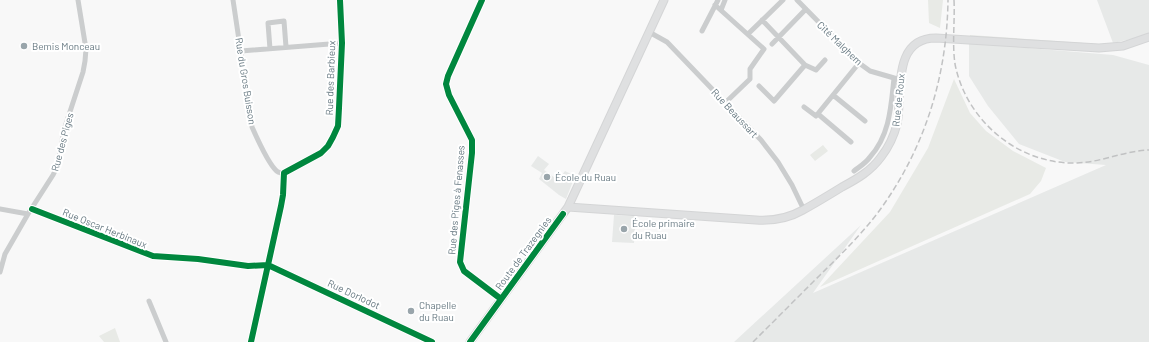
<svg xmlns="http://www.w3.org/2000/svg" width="1149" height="342" font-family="Barlow,sans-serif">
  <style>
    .built { fill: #e7e9e8 }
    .green { fill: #e8eae6 }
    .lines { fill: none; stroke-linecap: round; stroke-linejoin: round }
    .secondary-casing { stroke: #d4d5d6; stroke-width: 9 }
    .minor { stroke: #cbcdce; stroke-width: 5 }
    .secondary { stroke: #dfe0e1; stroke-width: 7 }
    .rail { stroke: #c1c2c3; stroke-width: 1.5; stroke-dasharray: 6 3; stroke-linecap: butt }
    .cycleway-casing { stroke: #fff; stroke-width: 8 }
    .cycleway { stroke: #00873e; stroke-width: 6 }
    .poi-dot { fill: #99a5ab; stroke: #fff; stroke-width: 1.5 }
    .labels { text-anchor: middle; stroke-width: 4; stroke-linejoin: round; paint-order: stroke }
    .street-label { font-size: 10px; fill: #667881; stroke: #fff }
    .poi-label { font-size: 10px; fill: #667881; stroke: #fff; text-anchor: start }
  </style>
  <rect width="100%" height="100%" fill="#f8f8f8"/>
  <path class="built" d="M1097 0H1149V34L1141 37 1113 43Z
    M969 43 1113 55 1149 65V342H734L861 225 813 293 1106 165 1065 162 1019 144 988 106 969 76Z
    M538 156 549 164 544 170 558 180 565 171 575 176 566 199 559 195 539 179 542 173 531 166Z
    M614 215 636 216 634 243 612 242Z"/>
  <path class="green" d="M928 0H943L940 28 929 23Z
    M970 35 1099 44 1115 43 1126 41 1127 42 1110 45 970 37Z
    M954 79 970 113 986 131 1013 151 1046 168 1041 181 1030 194 820 287 890 212 928 148Z
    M823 145 828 151 815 161 810 155Z
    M115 328 120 342H104L99 336Z"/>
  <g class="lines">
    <g class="secondary-casing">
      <path id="secondary" d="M568 207 756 220C771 221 789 218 803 210 816 203 829 195 842 187 857 179 871 171 881 157 888 148 894 136 897 124 903 95 891 38 936 38L1099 48 1123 46 1149 37
        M470 342 568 207 664 0"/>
    </g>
    <path class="minor" d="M233 0 252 127C256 136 270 167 278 172 280 173 282 173 284 173
      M482 0 448 76 446 84 449 95 472 140V153L460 262 464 271 501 299
      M797 0 859 63 870 71 901 80
      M715 5 764 49 750 69V79L725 103
      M721 10 725 0
      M702 31 718 0
      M649 32 667 42 761 140 778 162 792 185 804 210
      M748 34 783 0
      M772 44 806 9
      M270 49 268 23 284 21 286 47
      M241 51 342 43
      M805 65 816 70 825 60
      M759 86 774 101 805 65 762 20
      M833 95 865 121
      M804 107 816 116 859 63
      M818 114 851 142
      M854 171C859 167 866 163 870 157 890 135 891 106 894 78
      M0 209 28 214
      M32 209 153 256 198 259 248 266 268 265 432 342
      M0 272 5 254 28 214 53 175 57 167 64 130 83 72 85 61 86 49 78 0
      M149 301 166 342
      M251 342 281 206 283 195 284 173 321 153 328 146 333 137 338 126 339 108 342 43 340 0"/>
    <use href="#secondary" class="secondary"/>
    <path class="rail" d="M954 0C955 21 952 43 955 64 966 121 1019 165 1077 163 1102 162 1124 151 1149 150
      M753 342C773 322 793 302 813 282 837 258 862 235 882 207 926 145 947 75 948 0"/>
    <g class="cycleway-casing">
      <path id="cycleway" d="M482 0 448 76 446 84 449 95 472 140V153L460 262 464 271 501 299
        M32 209 153 256 198 259 248 266 268 265 432 342
        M251 342 281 206 283 195 284 173 321 153 328 146 333 137 338 126 339 108 342 43 340 0
        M470 342 563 214"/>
    </g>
    <use href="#cycleway" class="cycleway"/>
  </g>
  <g class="poi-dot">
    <circle cx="24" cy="46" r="4"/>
    <circle cx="547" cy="177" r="4"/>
    <circle cx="624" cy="229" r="4"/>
    <circle cx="411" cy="311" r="4"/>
  </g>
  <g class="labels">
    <g class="street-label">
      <text transform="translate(840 43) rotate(44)" y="4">Cité Malghem</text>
      <text transform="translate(330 78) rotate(-88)" y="4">Rue des Barbieux</text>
      <text transform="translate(246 81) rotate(81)" y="4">Rue du Gros Buisson</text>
      <text transform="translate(898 100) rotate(-84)" y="4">Rue de Roux</text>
      <text transform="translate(735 113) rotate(47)" y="4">Rue Beaussart</text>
      <text transform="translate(62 142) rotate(-75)" y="4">Rue des Piges</text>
      <text transform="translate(456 200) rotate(-85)" y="4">Rue des Piges à Fenasses</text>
      <text transform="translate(105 228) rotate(22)" y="4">Rue Oscar Herbinaux</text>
      <text transform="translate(523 253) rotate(-54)" y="4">Route de Trazegnies</text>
      <text transform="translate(354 294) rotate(25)" y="4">Rue Dorlodot</text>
    </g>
    <g class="poi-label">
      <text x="32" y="50">Bemis Monceau</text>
      <text x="555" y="181">École du Ruau</text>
      <text x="632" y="227">École primaire<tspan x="632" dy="12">du Ruau</tspan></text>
      <text x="419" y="309">Chapelle<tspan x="419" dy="12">du Ruau</tspan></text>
    </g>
  </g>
</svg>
